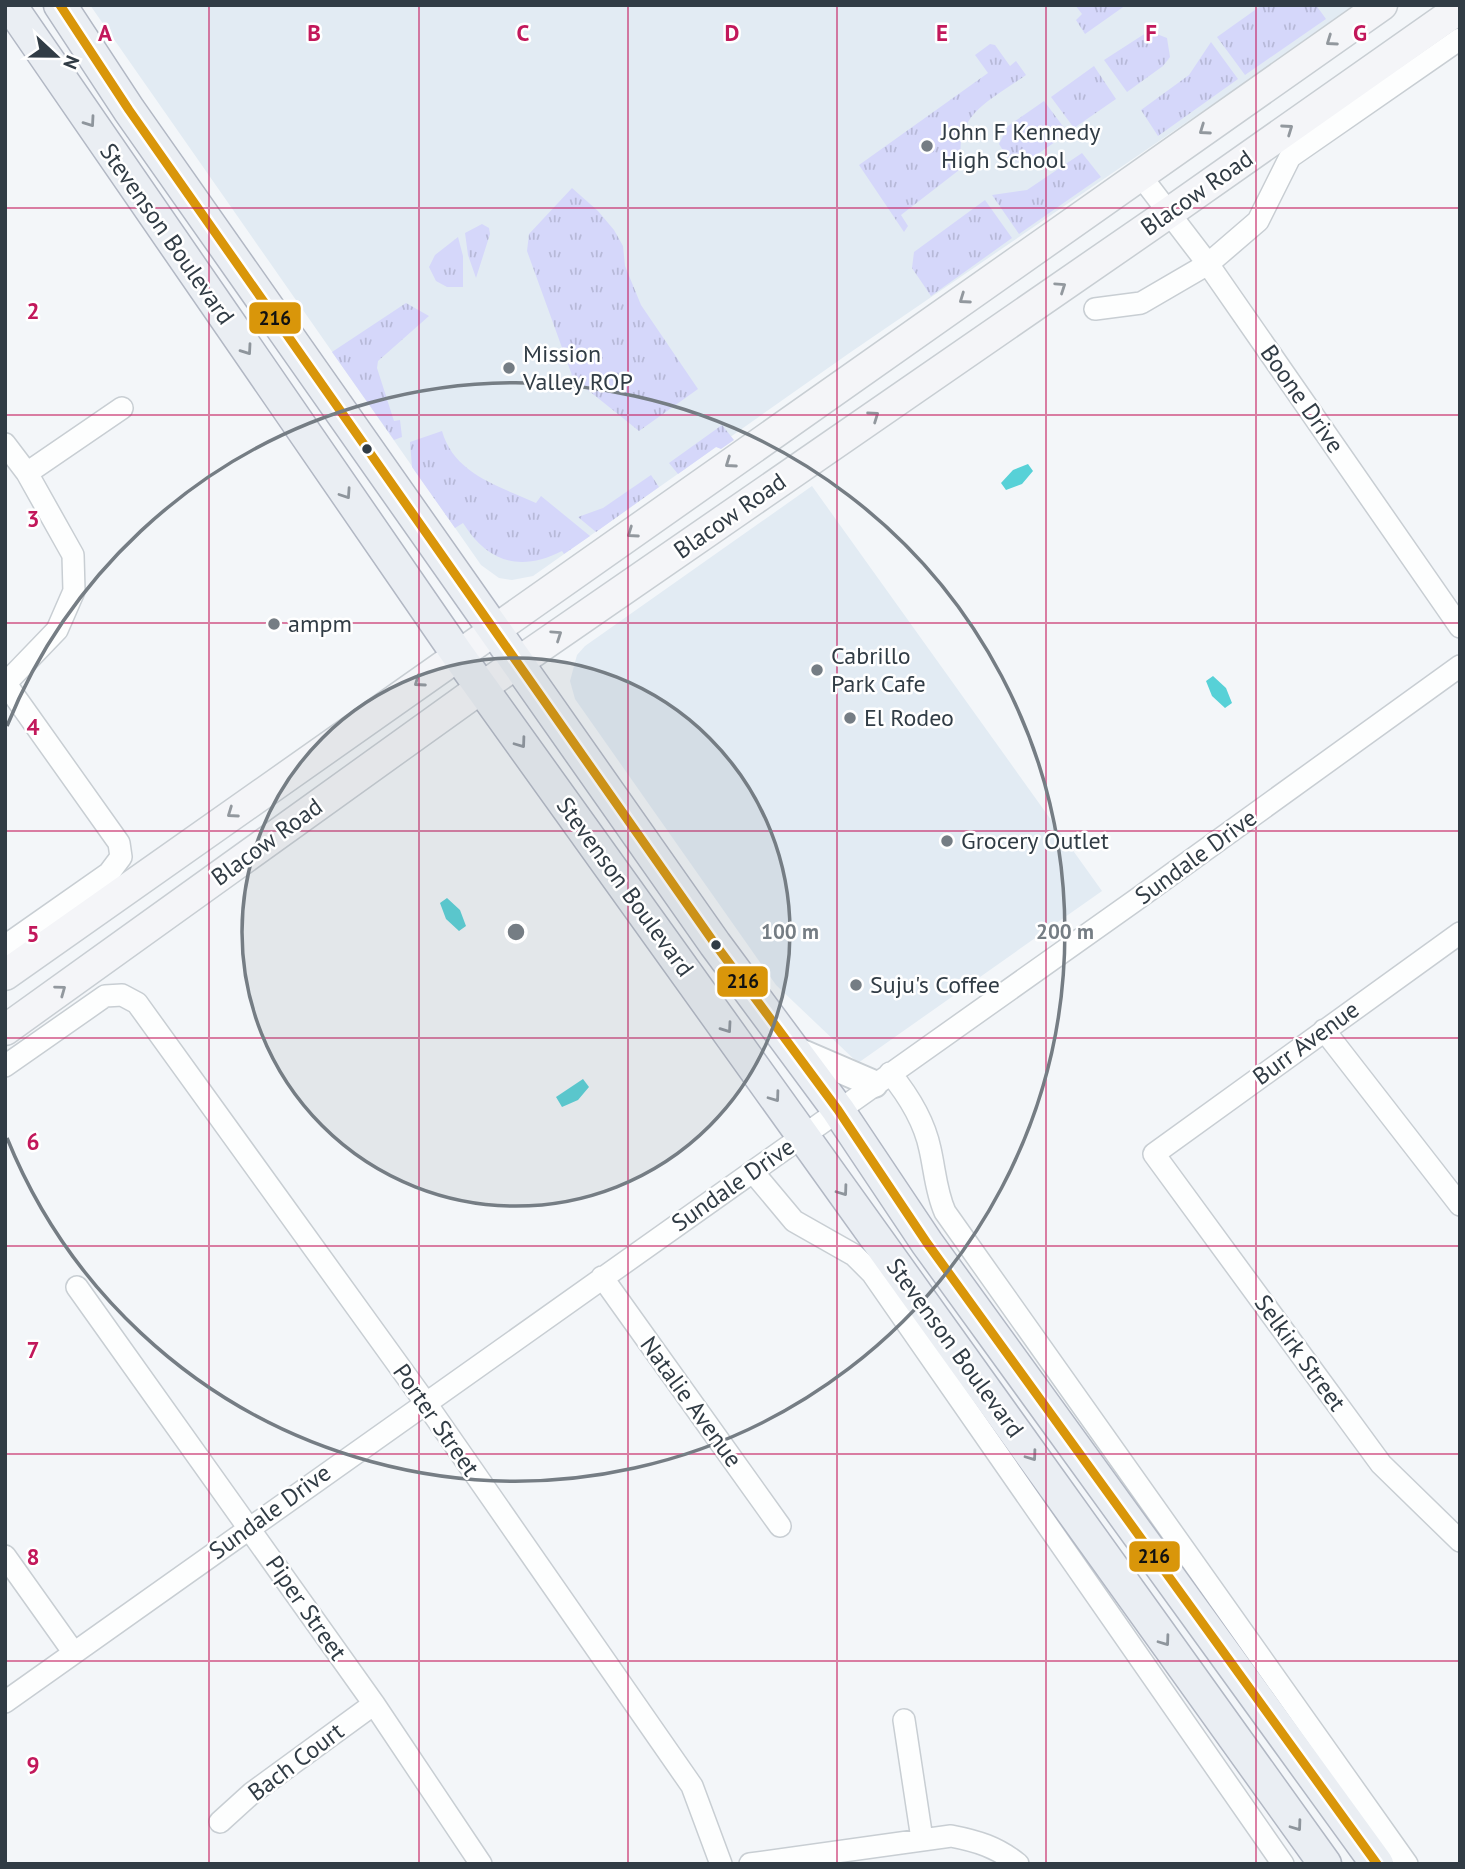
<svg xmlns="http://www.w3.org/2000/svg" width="1465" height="1869" font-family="'PT Sans',sans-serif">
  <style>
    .built { fill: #e2ebf3 }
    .grass { fill: url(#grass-tufts) }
    .water { fill: #57d1d7 }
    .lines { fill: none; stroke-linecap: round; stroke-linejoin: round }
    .minor-casing { stroke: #c8ced3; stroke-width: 24 }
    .tertiary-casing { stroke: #c8ced3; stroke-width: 30 }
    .secondary-casing { stroke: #c8ced3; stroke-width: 33 }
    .primary-casing { stroke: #b2b8c4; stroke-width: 35 }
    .minor { stroke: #fdfefe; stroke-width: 21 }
    .tertiary { stroke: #fdfefe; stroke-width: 26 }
    .secondary { stroke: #f4f5f8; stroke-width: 30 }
    .primary { stroke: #eaeef3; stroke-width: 32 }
    .bus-1-casing { stroke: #fff; stroke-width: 14 }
    .bus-1 { stroke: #d9960a; stroke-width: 9 }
    .oneway { stroke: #92989e }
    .oneway2 { stroke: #8e959c }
    .grid { fill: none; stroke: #c2185b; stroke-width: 2; stroke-opacity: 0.55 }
    .ring { fill: none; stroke: #757d84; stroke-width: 3.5 }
    .poi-dot { fill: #757d84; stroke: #fff; stroke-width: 2.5 }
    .bus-dot { fill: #313c45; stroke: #fff; stroke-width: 2.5 }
    .labels { text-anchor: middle; stroke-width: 5; stroke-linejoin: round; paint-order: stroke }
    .poi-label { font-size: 24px; fill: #313c45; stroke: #fff; text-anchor: start }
    .street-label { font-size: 24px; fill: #313c45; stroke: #fff }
    .grid-label { font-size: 23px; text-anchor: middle; font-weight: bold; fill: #c2185b; stroke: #fff; stroke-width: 5; stroke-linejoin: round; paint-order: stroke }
    .centre { fill: #757d84; stroke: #fff; stroke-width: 3.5 }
    .ring-label { font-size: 21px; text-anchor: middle; font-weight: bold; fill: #757d84; stroke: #fff; stroke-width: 5; stroke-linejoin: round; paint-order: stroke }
    .line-badge { stroke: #fff; stroke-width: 2.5 }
    .pale-badge-label { font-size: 19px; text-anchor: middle; font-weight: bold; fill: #111 }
  </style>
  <defs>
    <pattern id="grass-tufts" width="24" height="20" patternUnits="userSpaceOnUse" patternTransform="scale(1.75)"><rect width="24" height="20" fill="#d5d7fa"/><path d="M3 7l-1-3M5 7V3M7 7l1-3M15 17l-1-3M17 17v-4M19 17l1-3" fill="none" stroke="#b7b9d8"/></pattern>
  </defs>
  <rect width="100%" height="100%" fill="#f3f6f9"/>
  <path class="built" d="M90 5H1358L848 354 533 576 512 580 499 578 481 565Z
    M812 486 1102 891 858 1063 776 985 575 699 570 681 577 655 585 646Z"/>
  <path class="grass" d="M1075 5H1126L1085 34 1076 20 1082 14Z
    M1262 5H1316L1326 19 1245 75 1217 37Z
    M1149 31 1167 38 1170 57 1163 66 1127 92 1104 60Z
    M1211 42 1238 79 1158 136 1141 110 1189 75Z
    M990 44 995 45 1010 66 1016 61 1026 75C991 100 950 116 963 167L901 215 908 226 904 232 859 165 988 73 975 55Z
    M1094 66 1116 99 1074 128 1051 97Z
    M1044 101 1068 133 1029 160 1023 162 1009 160 999 144 1008 126Z
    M1082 153 1101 177 1019 234 992 195 1027 190Z
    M572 188 598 211 614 230 623 246 625 266 641 305 698 389 639 431 573 378 527 251 529 234Z
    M985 200 1012 238 931 296 912 268 914 252Z
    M482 224 489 228 490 234 476 278 468 255 465 233Z
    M458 237 463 256V287H447L436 281 429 267 435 255Z
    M406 303 429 316 378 361 377 368 394 421 400 420 402 437 394 440 332 352Z
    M722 425 734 440 721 449 716 447 678 474 669 463Z
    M442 431C454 474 499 486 536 503L541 496 590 536 564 554 562 551C521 572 488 563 463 523L455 528 412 467 410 442Z
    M651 475 659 487 596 532 578 517 603 508Z"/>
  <path class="water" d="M1028 464 1033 471 1022 484 1006 490 1001 483 1013 470Z
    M1213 676 1226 688 1232 703 1225 708 1212 696 1206 681Z
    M447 898 460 910 466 926 459 931 446 919 440 903Z
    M583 1079 589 1087 578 1100 562 1107 556 1097Z"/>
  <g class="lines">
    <g class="minor-casing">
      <path id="minor" d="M1140 175 1208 264 1460 627
        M1095 309 1141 303 1208 264 1258 221 1290 157 1460 39
        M5 444 27 473 73 555 74 591 57 630 5 684
        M27 473 122 408
        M1460 933 1154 1154 1381 1464 1460 1541
        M5 946 109 873 121 857 119 843 6 684
        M1324 1030 1460 1205
        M5 1066 105 996 122 995 137 1003 425 1402 692 1786 721 1864
        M890 1073C908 1095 924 1120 930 1149 935 1171 936 1192 945 1212L1407 1864
        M753 1172 794 1221 854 1255 872 1273 1283 1864
        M602 1277 780 1526
        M77 1287 374 1704 481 1864
        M5 1556 74 1653
        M5 1702 1133 902 1460 666
        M904 1720 922 1839
        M220 1822 252 1793 374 1704
        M750 1864 951 1836C977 1841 997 1847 1018 1864"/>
    </g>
    <g class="tertiary-casing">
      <path id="tertiary" d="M795 1050 874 1084"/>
    </g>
    <g class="secondary-casing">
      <path id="secondary" d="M5 975 1382 5
        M5 1030 481 688 1170 212 1460 8"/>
    </g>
    <g class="primary-casing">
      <path id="primary" d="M10 5 458 655 1325 1864
        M60 5 129 110 715 944 838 1110 927 1243 1377 1864"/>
    </g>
    <use href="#minor" class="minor"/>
    <use href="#tertiary" class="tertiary"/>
    <use href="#secondary" class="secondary"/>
    <use href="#primary" class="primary"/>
    <g class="bus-1-casing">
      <path id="bus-1" d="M60 5 129 110 715 944 838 1110 927 1243 1377 1864"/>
    </g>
    <use href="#bus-1" class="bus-1"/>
  </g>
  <defs><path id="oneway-chevron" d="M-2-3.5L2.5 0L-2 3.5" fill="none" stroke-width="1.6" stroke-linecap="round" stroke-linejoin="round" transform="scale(1.75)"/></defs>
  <g class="oneway">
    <use href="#oneway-chevron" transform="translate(1331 41) rotate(145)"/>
    <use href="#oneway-chevron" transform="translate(1288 129) rotate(-35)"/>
    <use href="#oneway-chevron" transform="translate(1204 130) rotate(145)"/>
    <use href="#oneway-chevron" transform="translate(1061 287) rotate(-34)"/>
    <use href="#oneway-chevron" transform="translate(964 299) rotate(145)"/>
    <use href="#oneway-chevron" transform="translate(874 416) rotate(-35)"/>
    <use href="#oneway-chevron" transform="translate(730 463) rotate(145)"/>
    <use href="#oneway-chevron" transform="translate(632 533) rotate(145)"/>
    <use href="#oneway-chevron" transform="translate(557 635) rotate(-34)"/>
    <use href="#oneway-chevron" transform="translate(419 682) rotate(145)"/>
    <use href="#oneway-chevron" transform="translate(232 813) rotate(145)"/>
    <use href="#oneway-chevron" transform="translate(61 990) rotate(-36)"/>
  </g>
  <g class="oneway2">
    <use href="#oneway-chevron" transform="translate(90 122) rotate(55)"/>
    <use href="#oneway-chevron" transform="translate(247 350) rotate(55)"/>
    <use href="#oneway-chevron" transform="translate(346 494) rotate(56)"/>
    <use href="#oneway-chevron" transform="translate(521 743) rotate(54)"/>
    <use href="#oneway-chevron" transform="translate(727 1028) rotate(55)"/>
    <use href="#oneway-chevron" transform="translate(775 1097) rotate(54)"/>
    <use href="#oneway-chevron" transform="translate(843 1191) rotate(54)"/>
    <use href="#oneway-chevron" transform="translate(1032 1456) rotate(54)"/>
    <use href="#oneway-chevron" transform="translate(1165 1641) rotate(54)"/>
    <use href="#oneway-chevron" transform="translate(1297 1826) rotate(54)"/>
  </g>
  <path class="grid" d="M209 5V1864M419 5V1864M628 5V1864M837 5V1864M1046 5V1864M1256 5V1864M5 208H1460M5 415H1460M5 623H1460M5 831H1460M5 1038H1460M5 1246H1460M5 1454H1460M5 1661H1460"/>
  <circle cx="516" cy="932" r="274" fill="#757d84" fill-opacity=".12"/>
  <g class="ring">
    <circle cx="516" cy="932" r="274"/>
    <path d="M7 726A549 549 0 1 1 7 1138"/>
  </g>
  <g class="poi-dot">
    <circle cx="927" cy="146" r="7"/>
    <circle cx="509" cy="368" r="7"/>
    <circle cx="274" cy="624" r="7"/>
    <circle cx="817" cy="670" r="7"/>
    <circle cx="850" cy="718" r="7"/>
    <circle cx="947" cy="841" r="7"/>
    <circle cx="856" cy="985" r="7"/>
  </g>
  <g class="bus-dot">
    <circle cx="367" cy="449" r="6"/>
    <circle cx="716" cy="945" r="6"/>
  </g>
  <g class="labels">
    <g class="poi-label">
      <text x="941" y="140">John F Kennedy<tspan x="941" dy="28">High School</tspan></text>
      <text x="523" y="362">Mission<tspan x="523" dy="28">Valley ROP</tspan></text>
      <text x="288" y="632">ampm</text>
      <text x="831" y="664">Cabrillo<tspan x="831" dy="28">Park Cafe</tspan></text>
      <text x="864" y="726">El Rodeo</text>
      <text x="961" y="849">Grocery Outlet</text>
      <text x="870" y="993">Suju's Coffee</text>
    </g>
    <g class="street-label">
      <text transform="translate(1197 193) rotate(-35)" y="8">Blacow Road</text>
      <text transform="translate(167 234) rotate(55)" y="8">Stevenson Boulevard</text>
      <text transform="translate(1302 399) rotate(55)" y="8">Boone Drive</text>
      <text transform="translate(730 516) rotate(-35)" y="8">Blacow Road</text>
      <text transform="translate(267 842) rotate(-36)" y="8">Blacow Road</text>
      <text transform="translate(1196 857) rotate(-36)" y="8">Sundale Drive</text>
      <text transform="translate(625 887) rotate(54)" y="8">Stevenson Boulevard</text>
      <text transform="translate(1306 1043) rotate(-36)" y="8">Burr Avenue</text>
      <text transform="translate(733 1185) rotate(-35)" y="8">Sundale Drive</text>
      <text transform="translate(955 1348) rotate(54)" y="8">Stevenson Boulevard</text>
      <text transform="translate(1300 1353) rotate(54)" y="8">Selkirk Street</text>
      <text transform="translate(691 1402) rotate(54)" y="8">Natalie Avenue</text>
      <text transform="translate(436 1420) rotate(55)" y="8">Porter Street</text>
      <text transform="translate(270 1512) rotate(-36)" y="8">Sundale Drive</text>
      <text transform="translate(306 1608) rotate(55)" y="8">Piper Street</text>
      <text transform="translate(296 1762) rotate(-37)" y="8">Bach Court</text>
    </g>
  </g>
  <g class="grid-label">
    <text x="105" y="41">A</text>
    <text x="314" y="41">B</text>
    <text x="523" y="41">C</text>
    <text x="732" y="41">D</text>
    <text x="942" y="41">E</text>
    <text x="1151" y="41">F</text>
    <text x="1360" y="41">G</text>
    <text x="33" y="319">2</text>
    <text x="33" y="527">3</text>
    <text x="33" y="735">4</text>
    <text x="33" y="942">5</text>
    <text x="33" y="1150">6</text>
    <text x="33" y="1358">7</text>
    <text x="33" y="1565">8</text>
    <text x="33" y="1773">9</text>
  </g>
  <circle cx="516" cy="932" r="10" class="centre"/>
  <g class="ring-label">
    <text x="790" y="939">100 m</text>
    <text x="1065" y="939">200 m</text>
  </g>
  <g class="line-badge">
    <rect x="248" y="301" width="54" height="34" rx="7" fill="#d9960a"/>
    <rect x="716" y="965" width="53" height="33" rx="7" fill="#d9960a"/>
    <rect x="1128" y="1540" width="53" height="33" rx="7" fill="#d9960a"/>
  </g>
  <g class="pale-badge-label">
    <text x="275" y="325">216</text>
    <text x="743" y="988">216</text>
    <text x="1154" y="1563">216</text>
  </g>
  <rect width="1465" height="1869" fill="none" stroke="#313c45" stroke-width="14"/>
  <g transform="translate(56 56) rotate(112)" stroke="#ffffff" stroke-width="5" paint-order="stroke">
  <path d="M0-5L12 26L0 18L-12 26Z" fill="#313c45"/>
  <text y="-10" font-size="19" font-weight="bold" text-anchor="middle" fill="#313c45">N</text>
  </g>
</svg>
